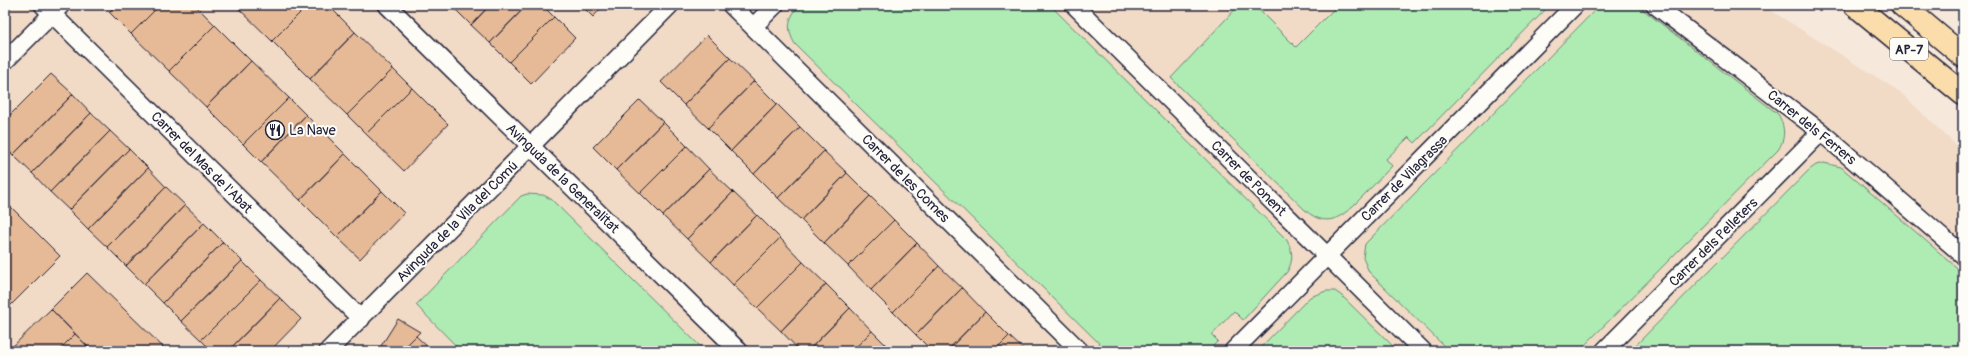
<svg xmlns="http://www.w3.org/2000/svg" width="1968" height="356" viewBox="0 0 1968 356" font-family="Pangolin,sans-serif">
<rect width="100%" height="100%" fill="#f6e8da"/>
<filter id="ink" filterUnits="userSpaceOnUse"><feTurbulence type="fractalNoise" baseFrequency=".025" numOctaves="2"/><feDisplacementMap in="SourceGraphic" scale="8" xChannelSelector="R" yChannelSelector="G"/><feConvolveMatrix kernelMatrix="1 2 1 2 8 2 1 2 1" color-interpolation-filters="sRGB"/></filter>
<g filter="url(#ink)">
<path fill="#f1dac6" d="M5 5H1762L1900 92 1963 152V351H5Z"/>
<path fill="#aeecb3" stroke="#688777" d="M800 5H1050L1286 239C1293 250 1294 260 1287 272L1243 320 1234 311 1212 335 1218 341 1208 351H1107L795 44C786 29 788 17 800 5Z
M1239 5H1254L1296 47 1338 5H1550L1415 143 1409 137 1386 159 1392 166C1383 176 1373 185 1364 195 1346 213 1330 232 1305 210L1171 78Z
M1600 5H1637L1778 114C1785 126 1786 138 1778 150L1579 351H1449L1369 272 1363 258 1365 244Z
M1824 163 1841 167 1963 273V351H1630L1809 170 1816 165Z
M527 194 543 195 551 199 705 351H461L416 305 521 196Z
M1326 291H1335L1342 296 1398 351H1257L1310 297Z"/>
<path fill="#e6ba96" stroke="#22223b" d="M117 5H160L131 34 109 12Z
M160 5H195L215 25 169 71 131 34Z
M235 5H308L272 41Z
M308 5H328L355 32 310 79 272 41Z
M453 5H490L471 25 452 6Z
M490 5H527L490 43 471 25Z
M527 5H542L554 17 509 62 490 43Z
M581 5H604L593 17Z
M554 17 575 38 531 84 509 62Z
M215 25 251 61 206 107 169 71Z
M355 32 393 69 347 115 310 79Z
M707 35 730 58 684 105 661 82Z
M730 58 754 81 708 128 684 105Z
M251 61 289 98 243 144 206 107Z
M393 69 412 88 366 134 347 115Z
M51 74 73 94 13 155 5 147V120Z
M754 81 777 104 731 151 708 128Z
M412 88 448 124 404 171 366 134Z
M73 94 91 113 32 173 13 155Z
M289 98 306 115 261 162 243 144Z
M640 100 663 122 616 170 593 147Z
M777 104 800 127 754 174 731 151Z
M91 113 110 131 50 192 32 173Z
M306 115 345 154 300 200 261 162Z
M663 122 687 146 640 193 616 170Z
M800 127 824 151 778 198 754 174Z
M110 131 129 149 69 210 50 192Z
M687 146 709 169 663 216 640 193Z
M129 149 148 168 88 229 69 210Z
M824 151 847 173 801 220 778 198Z
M345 154 382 191 337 237 300 200Z
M148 168 166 187 107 247 88 229Z
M709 169 733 192 687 239 663 216Z
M847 173 870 196 824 243 801 220Z
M166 187 185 205 126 266 107 247Z
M382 191 404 213 360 259 337 237Z
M733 192 757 215 711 262 687 239Z
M870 196 894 220 848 266 824 243Z
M5 201 60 256 8 308 5 305Z
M185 205 204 223 144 284 126 266Z
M757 215 780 238 733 285 711 262Z
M894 220 917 243 871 290 848 266Z
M204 223 223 242 163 303 144 284Z
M780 238 803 262 757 308 733 285Z
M223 242 242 261 181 321 163 303Z
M917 243 939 266 893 312 871 290Z
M242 261 261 280 201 340 181 321Z
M803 262 826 284 781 331 757 308Z
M939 266 962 288 916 335 893 312Z
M87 273 167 351H92L51 309Z
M261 280 280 298 228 351H212L201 340Z
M826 284 850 308 808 351H800L781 331Z
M962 288 985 312 947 351H932L916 335Z
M280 298 301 319 270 351H228Z
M850 308 872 331 852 351H808Z
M51 309 75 334 58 351H8Z
M985 312 1009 336 994 351H947Z
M398 319 420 332 401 351H387L381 346Z
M872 331 892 351H852Z
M75 334 92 351H58Z
M416 336 432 351H401Z
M1009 336 1025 351H994Z"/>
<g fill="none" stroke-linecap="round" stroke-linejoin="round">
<defs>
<path id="minor" d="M43 5 361 319
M387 5 739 351
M731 5 1080 351
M1074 5 1423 351
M1655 5 1821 132 1963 255
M753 27 775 5
M5 61 61 5
M328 351 670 5
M1233 351 1575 5
M1604 351 1821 132"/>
<path id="highway" d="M1855 5 1963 94
M1902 5 1963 56"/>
</defs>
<use href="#minor" stroke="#22223b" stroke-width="20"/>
<use href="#highway" stroke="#22223b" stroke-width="25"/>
<use href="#minor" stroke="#fdfcf7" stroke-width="17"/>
<use href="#highway" stroke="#fbddab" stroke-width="22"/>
</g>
</g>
<defs>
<symbol id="restaurant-ring" viewBox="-11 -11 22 22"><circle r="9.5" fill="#fdfcf7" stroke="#22223b" stroke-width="1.5"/><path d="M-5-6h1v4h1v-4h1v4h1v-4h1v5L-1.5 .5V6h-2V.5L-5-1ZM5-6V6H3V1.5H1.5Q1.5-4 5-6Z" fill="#22223b"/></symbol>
</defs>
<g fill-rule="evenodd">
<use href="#restaurant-ring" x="264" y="119" width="22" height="22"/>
</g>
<g text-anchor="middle" stroke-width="4" stroke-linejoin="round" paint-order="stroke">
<rect fill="#fdfcf7" stroke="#646373" stroke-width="1" x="1890" y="38" width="38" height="22" rx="3"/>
<g font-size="13" font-weight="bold" fill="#22223b">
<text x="1909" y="54">AP-7</text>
</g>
<g font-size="14" fill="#22223b" stroke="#fdfcf7">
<text transform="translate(1812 127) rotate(39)" y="5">Carrer dels Ferrers</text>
<text transform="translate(202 162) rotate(45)" y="5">Carrer del Mas de l'Abat</text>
<text transform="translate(563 178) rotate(44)" y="5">Avinguda de la Generalitat</text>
<text transform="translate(906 178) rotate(45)" y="5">Carrer de les Comes</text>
<text transform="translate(1249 178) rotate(45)" y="5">Carrer de Ponent</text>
<text transform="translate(1404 178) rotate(-45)" y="5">Carrer de Vilagrassa</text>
<text transform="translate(457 221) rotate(-45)" y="5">Avinguda de la Vila del Comú</text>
<text transform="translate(1713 242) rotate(-45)" y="5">Carrer dels Pelleters</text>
</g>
<g font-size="14" fill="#22223b" stroke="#fdfcf7" text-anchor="start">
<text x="289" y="135">La Nave</text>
</g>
</g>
<rect width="1968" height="356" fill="none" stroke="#fdfcf7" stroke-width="20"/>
<rect x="10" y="10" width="1948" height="336" fill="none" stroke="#22223b" stroke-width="1.5" filter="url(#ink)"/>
</svg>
